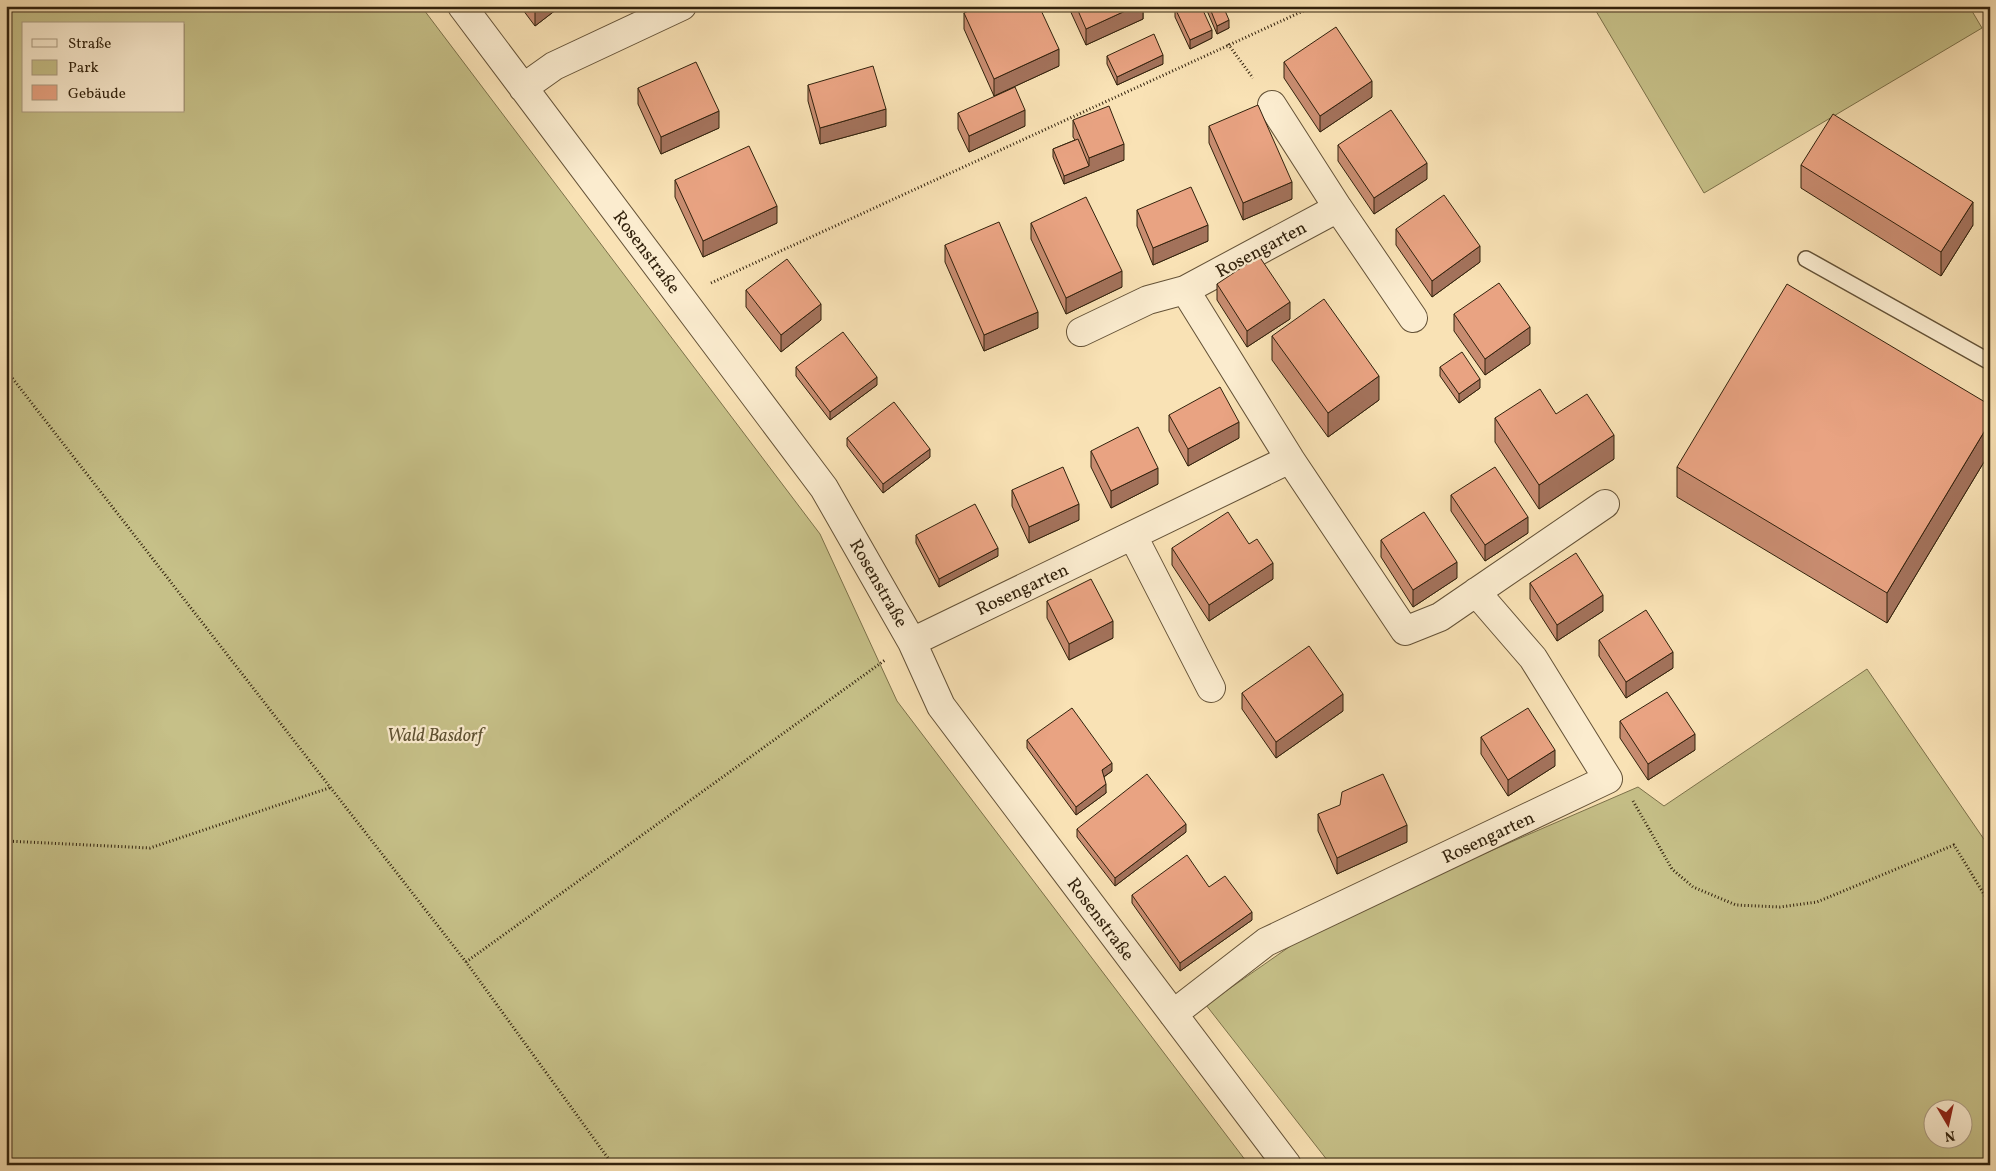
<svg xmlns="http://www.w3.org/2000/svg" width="1996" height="1171" viewBox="0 0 1996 1171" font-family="Vollkorn,serif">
<rect width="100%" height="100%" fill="#f9e2b5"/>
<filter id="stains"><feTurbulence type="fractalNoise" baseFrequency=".004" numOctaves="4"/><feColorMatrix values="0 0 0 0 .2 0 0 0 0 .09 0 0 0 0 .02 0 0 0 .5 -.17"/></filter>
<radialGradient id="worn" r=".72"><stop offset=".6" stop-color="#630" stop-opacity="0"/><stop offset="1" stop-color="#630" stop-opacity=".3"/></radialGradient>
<path fill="#c6c088" stroke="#7c714a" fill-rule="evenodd" d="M6 6H421L820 534 897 701 1249 1165H6ZM24 24H184V111H24Z
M1593 6H1969L1982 28 1704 193Z
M1867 669 1990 848V1165H1331L1206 1005 1322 924 1638 787 1664 806ZM1934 1108H1964V1138H1934Z"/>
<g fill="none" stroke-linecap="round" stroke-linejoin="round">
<defs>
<path id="service" d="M1806 259 1990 362"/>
<path id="minor" d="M462 6 824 488 912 642 941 706 1287 1165
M523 88 554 66 682 6
M1272 105 1338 208 1413 318
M1185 290 1290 459 1405 631 1440 617 1605 504
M1081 332 1148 300 1185 290 1338 208
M1133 536 1211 688
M912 642 1290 459
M1173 1014 1266 942 1608 779 1533 658 1476 592"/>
</defs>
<use href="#service" stroke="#645237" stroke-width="18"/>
<use href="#minor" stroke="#645237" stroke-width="30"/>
<path stroke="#32220d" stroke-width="3" stroke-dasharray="1 2.5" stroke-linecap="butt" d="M1228 44 1253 78
M711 283 1314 6
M6 370 466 962 613 1165
M1633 801 1672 869 1693 887 1736 905 1780 907 1817 902 1954 845 1990 904
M6 841 150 848 332 787
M466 962 885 660"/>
<use href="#service" stroke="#fbeccf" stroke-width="15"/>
<use href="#minor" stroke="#fbeccf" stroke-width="28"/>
</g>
<path fill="#c88c70" stroke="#32220d" d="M520 6H561L535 26Z
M1068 6H1143V19L1086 45Z
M1205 6H1223L1229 28 1217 34Z
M1175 8 1212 38 1190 49 1175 17Z
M964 13 1059 66 994 96 964 29Z
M1107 56 1163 64 1117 85 1107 64Z
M1284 62 1372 97 1320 132 1284 78Z
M808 85 886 126 820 144 808 101Z
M638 88 719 128 661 154 638 104Z
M958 113 1025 126 969 152 958 129Z
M1073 120 1124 160 1064 184 1053 157V149L1075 140 1073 137Z
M1209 126 1292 199 1243 220 1209 143Z
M1338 145 1427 179 1374 214 1338 161Z
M1801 165 1973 225 1941 276 1801 188Z
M675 180 777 223 703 257 675 197Z
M1137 210 1208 241 1153 265 1137 226Z
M1031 223 1122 287 1066 314 1031 239Z
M1396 229 1480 262 1432 297 1396 245Z
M945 245 1038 328 984 351 945 262Z
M1217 284 1290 319 1247 347 1217 300Z
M746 290 821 320 781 352 746 307Z
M1454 314 1530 344 1485 375 1454 331Z
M1272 336 1379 400 1328 437 1272 360Z
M796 367 877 385 830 420 796 376Z
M1440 367 1480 388 1459 403 1440 376Z
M1990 405V452L1887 623 1677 497V467Z
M1556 414 1614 459 1539 509 1495 442V418Z
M1169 415 1239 438 1188 466 1169 431Z
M847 438 930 457 883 493 847 446Z
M1091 451 1158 484 1111 508 1091 467Z
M1012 490 1079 520 1029 543 1012 506Z
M1451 495 1528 533 1485 561 1451 511Z
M916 535 998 556 939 587 916 543Z
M1381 540 1457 578 1413 607 1381 557Z
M1172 548 1273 579 1209 621 1172 565Z
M1530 583 1603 611 1557 641 1530 599Z
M1047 601 1113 638 1069 660 1047 618Z
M1599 640 1673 668 1626 698 1599 656Z
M1242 693 1343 711 1276 758 1242 709Z
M1620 721 1695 750 1648 780 1620 738Z
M1481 737 1555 766 1508 796 1481 754Z
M1027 740 1112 771 1104 777 1106 793 1076 815 1027 748Z
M1318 814 1407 842 1337 874 1318 831Z
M1077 829 1186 832 1115 886 1077 837Z
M1209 887 1252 920 1180 971 1132 903V895Z"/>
<path fill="#a3725b" stroke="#32220d" d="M540 6H561L535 26V9Z
M1136 6H1143V19L1086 45V29Z
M1229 20V28L1217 34V26Z
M1212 30V38L1190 49V40Z
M1059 49V66L994 96V79Z
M1163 55V64L1117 85V77Z
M1372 81V97L1320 132V116Z
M886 109V126L820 144V128Z
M1025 110V126L969 152V136Z
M719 111V128L661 154V137Z
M1124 144V160L1064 184V176L1089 166V158Z
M1427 163V179L1374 214V198Z
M1292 182V199L1243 220V203Z
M1973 202V225L1941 276V252Z
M777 206V223L703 257V241Z
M1208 225V241L1153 265V248Z
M1480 246V262L1432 297V281Z
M1122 271V287L1066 314V298Z
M1290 302V319L1247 347V331Z
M821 304V320L781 352V335Z
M1038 312V328L984 351V335Z
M1530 327V344L1485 375V359Z
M1379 376V400L1328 437V413Z
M877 377V385L830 420V412Z
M1480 379V388L1459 403V394Z
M1239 422V438L1188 466V449Z
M1990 422V452L1887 623V593Z
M1614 435V459L1539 509V485Z
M930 449V457L883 493V484Z
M1158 468V484L1111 508V491Z
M1079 504V520L1029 543V527Z
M1528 517V533L1485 561V545Z
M998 548V556L939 587V579Z
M1457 562V578L1413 607V590Z
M1273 563V579L1209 621V605Z
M1603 595V611L1557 641V625Z
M1113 621V638L1069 660V644Z
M1673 652V668L1626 698V682Z
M1343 694V711L1276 758V742Z
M1695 734V750L1648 780V764Z
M1555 750V766L1508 796V780Z
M1112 763V771L1102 778V770Z
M1106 784V793L1076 815V807Z
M1186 824V832L1115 886V878Z
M1407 825V842L1337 874V858Z
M1252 912V920L1180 971V963Z"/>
<path fill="#e9a382" stroke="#32220d" d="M533 6H540L535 9Z
M979 6H1039L1059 49 994 79 964 13Z
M1076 6H1136L1086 29Z
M1180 6H1201L1212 30 1190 40 1175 8Z
M1209 6H1223L1229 20 1217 26Z
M1336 27 1372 81 1320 116 1284 62Z
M1154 34 1163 55 1117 77 1107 56Z
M696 62 719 111 661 137 638 88Z
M873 66 886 109 820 128 808 85Z
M1015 87 1025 110 969 136 958 113Z
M1258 105 1292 182 1243 203 1209 126Z
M1109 106 1124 144 1089 158 1073 120Z
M1391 110 1427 163 1374 198 1338 145Z
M1833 114 1973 202 1941 252 1801 165Z
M1078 139 1089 166 1064 176 1053 149Z
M749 146 777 206 703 241 675 180Z
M1191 187 1208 225 1153 248 1137 210Z
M1444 195 1480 246 1432 281 1396 229Z
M1086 197 1122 271 1066 298 1031 223Z
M999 222 1038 312 984 335 945 245Z
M1259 256 1290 302 1247 331 1217 284Z
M787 259 821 304 781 335 746 290Z
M1499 283 1530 327 1485 359 1454 314Z
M1787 284 1990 405V422L1887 593 1677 467Z
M1324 299 1379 376 1328 413 1272 336Z
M843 332 877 377 830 412 796 367Z
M1462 352 1480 379 1459 394 1440 367Z
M1220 387 1239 422 1188 449 1169 415Z
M1540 389 1556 414 1587 394 1614 435 1539 485 1495 418Z
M894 402 930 449 883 484 847 438Z
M1138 427 1158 468 1111 491 1091 451Z
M1063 467 1079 504 1029 527 1012 490Z
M1495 467 1528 517 1485 545 1451 495Z
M975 504 998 548 939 579 916 535Z
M1228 512 1249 544 1257 539 1273 563 1209 605 1172 548Z
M1424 512 1457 562 1413 590 1381 540Z
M1576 553 1603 595 1557 625 1530 583Z
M1091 579 1113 621 1069 644 1047 601Z
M1646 610 1673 652 1626 682 1599 640Z
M1309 646 1343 694 1276 742 1242 693Z
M1667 692 1695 734 1648 764 1620 721Z
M1072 708 1112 763 1102 770 1106 784 1076 807 1027 740Z
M1528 708 1555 750 1508 780 1481 737Z
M1147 774 1186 824 1115 878 1077 829Z
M1383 774 1407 825 1337 858 1318 814 1340 805 1342 792Z
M1187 855 1209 887 1225 876 1252 912 1180 963 1132 895Z"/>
<g text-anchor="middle" stroke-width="4.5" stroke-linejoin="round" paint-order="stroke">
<g font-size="18" fill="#32220d" stroke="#fbeccf">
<text transform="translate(1261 249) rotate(-28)" y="6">Rosengarten</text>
<text transform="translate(647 252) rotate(53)" y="6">Rosenstraße</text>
<text transform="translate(879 583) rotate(60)" y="6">Rosenstraße</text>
<text transform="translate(1022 589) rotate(-25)" y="6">Rosengarten</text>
<text transform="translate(1488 837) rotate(-25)" y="6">Rosengarten</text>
<text transform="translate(1101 919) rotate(53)" y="6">Rosenstraße</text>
</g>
<g font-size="18" font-style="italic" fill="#5e5132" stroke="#fbeccf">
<text x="435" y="741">Wald Basdorf</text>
</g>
</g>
<rect width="1996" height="1171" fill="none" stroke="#f9e2b5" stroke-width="25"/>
<rect x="8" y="8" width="1981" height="1156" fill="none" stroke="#32220d" stroke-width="2.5"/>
<rect x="12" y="12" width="1971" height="1146" fill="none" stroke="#32220d"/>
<rect x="22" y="22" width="162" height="90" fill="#fbeccf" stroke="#ab9b81"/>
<rect x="32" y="39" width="25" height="8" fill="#fbeccf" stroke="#ab9b81"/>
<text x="68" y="48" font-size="15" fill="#32220d">Straße</text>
<rect x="32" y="60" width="25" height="15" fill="#c6c088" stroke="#ab9b81"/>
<text x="68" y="72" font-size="15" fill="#32220d">Park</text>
<rect x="32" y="85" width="25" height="15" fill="#e9a382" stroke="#ab9b81"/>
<text x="68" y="98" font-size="15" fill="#32220d">Gebäude</text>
<g transform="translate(1948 1124) rotate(171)"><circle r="24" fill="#fbeccf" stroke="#ab9b81"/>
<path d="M0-4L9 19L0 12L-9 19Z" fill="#8f2418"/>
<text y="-8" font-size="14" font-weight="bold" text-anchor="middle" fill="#32220d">N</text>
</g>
<rect width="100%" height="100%" filter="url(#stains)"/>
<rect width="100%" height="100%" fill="url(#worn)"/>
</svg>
